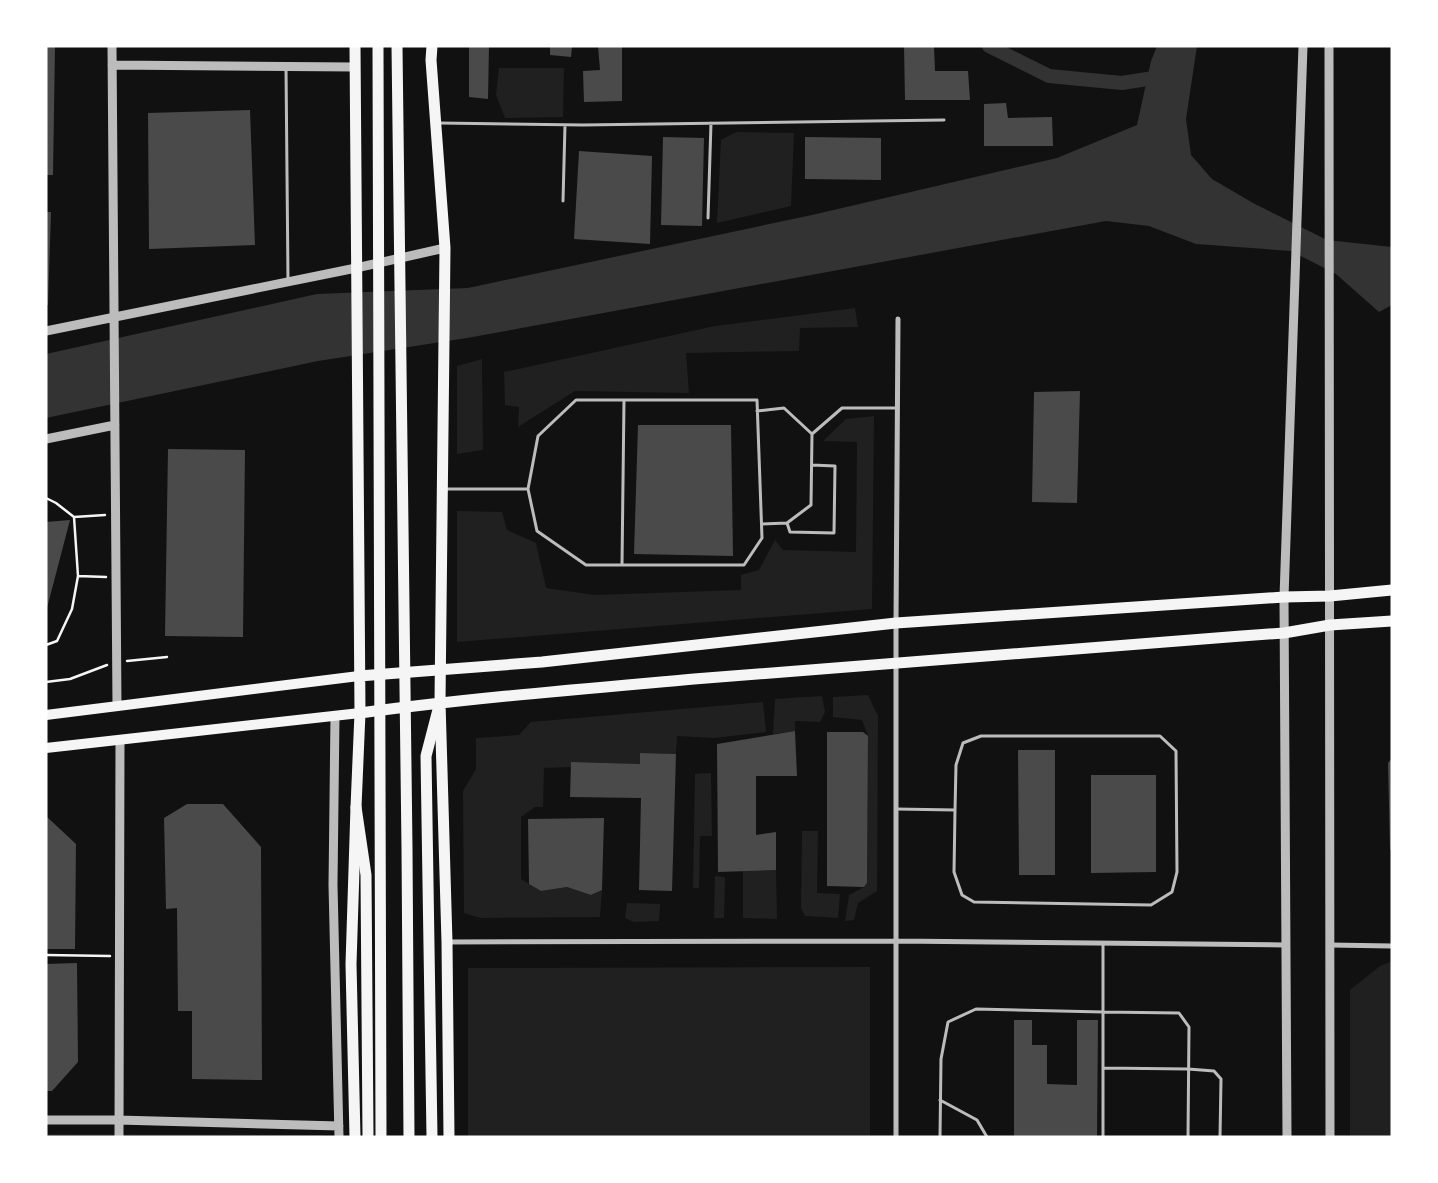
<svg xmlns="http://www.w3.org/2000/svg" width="1438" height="1183" viewBox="0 0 1438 1183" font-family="Poppins,sans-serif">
<rect width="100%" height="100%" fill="#111"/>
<path fill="#202020" d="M499 68H564L563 117 505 118 496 95Z
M736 132 794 133 791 206 717 223 721 140Z
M855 308 858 327 800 328 799 351 686 353 689 393 575 391 518 427 519 407 505 405 504 372 715 326Z
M482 359 483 450 457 454V366Z
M874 416 872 609 457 642V511L502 512 507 530 536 543 546 588 595 595 741 590V575L759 570 775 540 783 550 856 552 857 442 823 441 846 419Z
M868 695 878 716 877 891 858 903 854 920 845 921 849 895 864 887 867 883 868 736 862 720 833 717V697Z
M822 696 825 712 820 722 795 721V731L773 734 775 699Z
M763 702 766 732 715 738 677 736 676 754 641 753 640 764 571 762V767L544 768 543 807H535L521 817V879L541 891 567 887 591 895 602 890 600 917 480 918 464 913 463 791 476 769V738L519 735 531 722Z
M711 773 712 836H700L699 888H693L695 774Z
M802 831H818L817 893 840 894 838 918 805 916 801 908Z
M776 870 777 919 743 918V871Z
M715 876 725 877 724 918H714Z
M627 903 660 904 659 921 634 922 625 918Z
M1392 961V1137H1350V990L1380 966Z
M870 967V1137H468V968Z
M46 1134 321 1135V1137H46Z"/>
<path fill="#333" d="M1157 46H1197L1186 119 1191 155 1212 179 1253 203 1327 240 1392 247V305L1379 312 1336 274 1291 251 1196 244 1149 226 1106 221 467 338 318 361 46 418V354L317 294 468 288 812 215 1057 158 1137 125 1151 61Z"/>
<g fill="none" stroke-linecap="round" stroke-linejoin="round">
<path stroke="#333" stroke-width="14" d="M989 46 1049 76 1122 83 1166 76"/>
</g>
<path fill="#4a4a4a" d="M46 46H55L53 175H46Z
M469 46H489L488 99 469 97Z
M550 46H572L571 57 550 55Z
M598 46H622V101L584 102 583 71 600 70Z
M904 46H934L935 71H968L970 100H905Z
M1006 103 1008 118 1052 117 1053 146H984V104Z
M250 110 255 245 149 249 148 113Z
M663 137 704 138 702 226 661 225Z
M805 137 881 138V180L805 179Z
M579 151 652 156 650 244 574 239Z
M46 212H51L48 305H46Z
M1080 391 1077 503 1032 502 1034 392Z
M638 425H731L733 556 634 554Z
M168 449 245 450 243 637 165 636Z
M70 520 47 608H46V522Z
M795 731 797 776H756V835L776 832V870L718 872 717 744Z
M827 732H863L868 736 867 883 864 887 827 886Z
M1018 750H1055V875H1019Z
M640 753 676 754 672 891 639 890 641 798 570 797 571 762 640 764Z
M1392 758V850H1390L1388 763Z
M1091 775H1156V872L1091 873Z
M187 804H223L261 847 262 1080 192 1079V1011H178L177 908 166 909 164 818Z
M46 816 76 844 75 949H46Z
M604 818 602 890 591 895 567 887 541 891 529 884 528 819Z
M77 963 78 1062 52 1091H46V964Z
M1014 1020H1032V1045H1047V1084L1077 1085V1020H1098L1097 1137H1014Z"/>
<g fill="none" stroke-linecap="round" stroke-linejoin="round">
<path stroke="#f5f5f5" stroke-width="2.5" d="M46 498 56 503 74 517 78 576 72 609 57 641 46 645
M74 517 105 515
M78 576 106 577
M127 661 167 657
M46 682 70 679 107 665
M46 955 110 956"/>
<path stroke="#bcbcbc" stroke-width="3" d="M286 67 288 281
M439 123 583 125 944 120
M563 201 565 125
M708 218 711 123
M757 411 784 408 812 434 811 505 787 523 762 524
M812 434 842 408H897
M445 489H528L537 531 586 565H744L762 538 757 400H576L538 436 528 489
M787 523 790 532 834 533 835 466 812 465
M622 565 624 400
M896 809 955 810 954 872 962 895 974 902 1151 905 1172 892 1177 872 1176 751 1160 736H981L963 743 956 765 955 810
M1103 1068 1188 1069 1214 1071 1221 1079 1220 1137
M940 1100 977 1120 987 1137
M940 1137 941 1059 948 1022 976 1009 1103 1012V943
M1103 1137V1012L1179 1013 1189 1027 1188 1137"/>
<path stroke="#bcbcbc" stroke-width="5" d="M447 942 896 941 1286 945
M1330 945 1392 946
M896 1137V623L898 319"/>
<path stroke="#bcbcbc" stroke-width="9" d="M112 46 117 706
M1329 46 1330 1137
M112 65 355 67
M46 331 356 268 445 248
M46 439 115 425
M335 716 333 885 339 1137
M46 1120H118L339 1126
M119 1137 120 741
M1287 1137 1284 597 1303 46"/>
<path stroke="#f5f5f5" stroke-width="10" d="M46 715 359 676
M46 748 360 713"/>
<path stroke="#f5f5f5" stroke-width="11" d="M355 46 360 713 356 807 366 875 368 1137
M432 46 431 60 445 248 440 702 447 942 449 1137
M359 676 542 662 896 623 1284 597 1330 596 1392 590
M360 713C471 698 582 689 694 679 890 662 1087 647 1284 633L1330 625 1392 621"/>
<path stroke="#f5f5f5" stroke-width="11" d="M378 46 381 1137
M397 46 407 848 409 1137
M355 1137 351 964 356 807
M432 1137 426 756 440 702"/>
</g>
<rect width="1438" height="1183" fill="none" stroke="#ffffff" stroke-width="95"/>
</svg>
